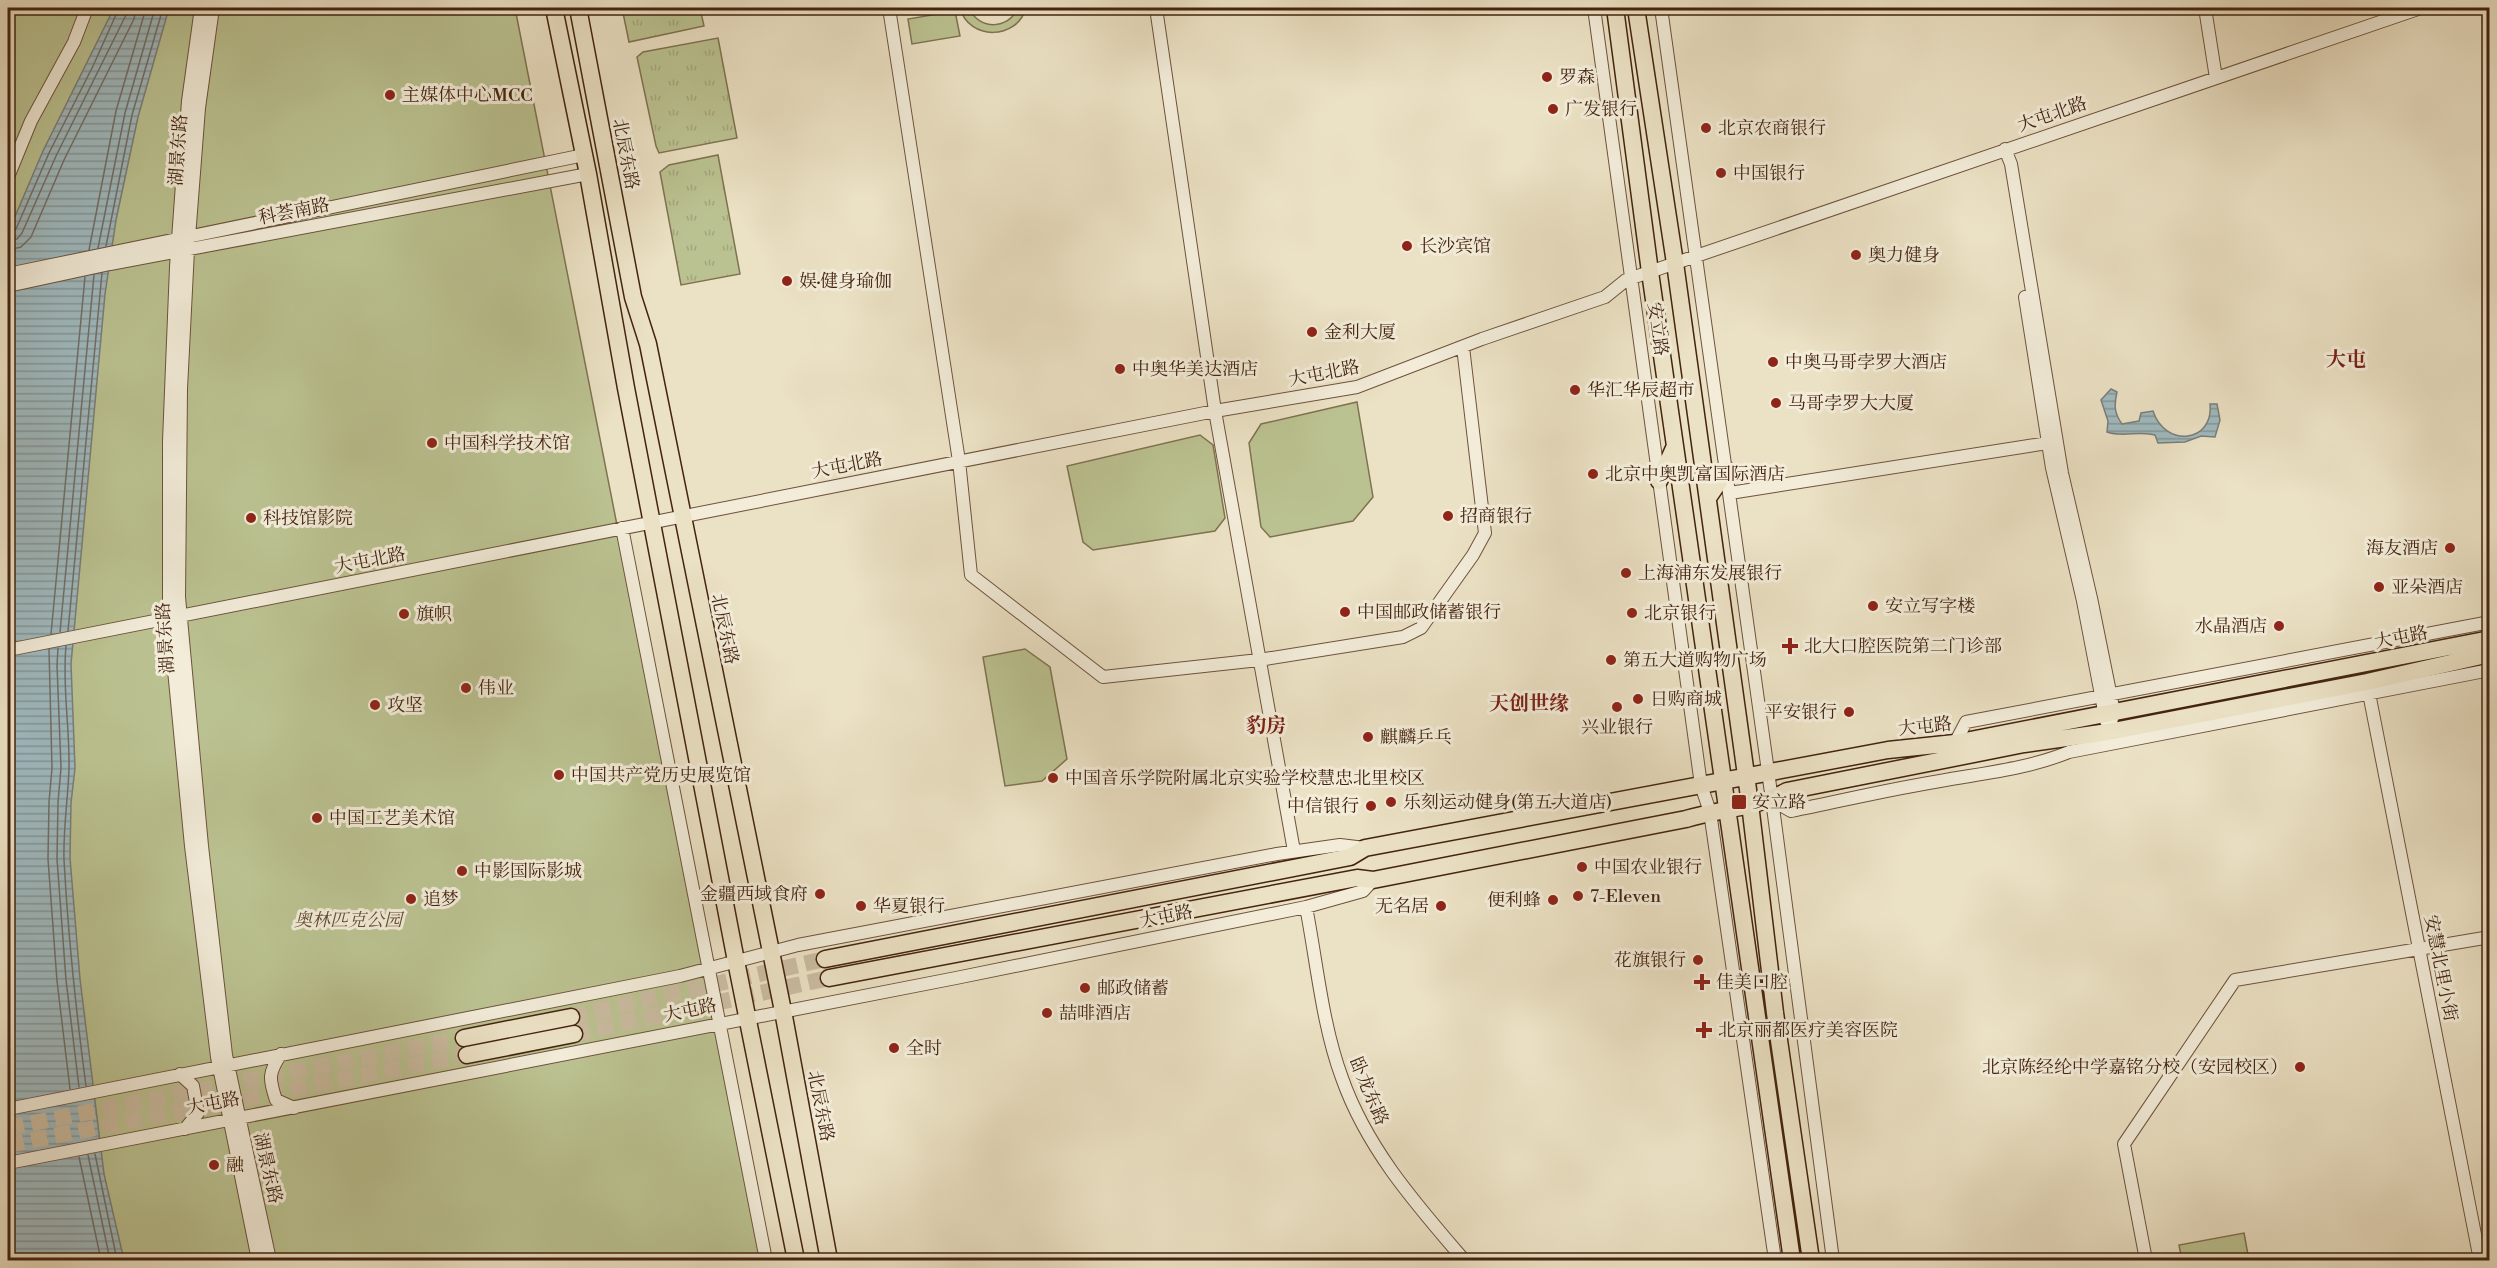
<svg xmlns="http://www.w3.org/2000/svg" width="2497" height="1268" viewBox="0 0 2497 1268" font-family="'Libre Bodoni','Noto Serif SC',serif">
<defs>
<pattern id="grass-tufts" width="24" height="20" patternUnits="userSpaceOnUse" patternTransform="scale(1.5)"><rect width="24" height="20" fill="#bbc291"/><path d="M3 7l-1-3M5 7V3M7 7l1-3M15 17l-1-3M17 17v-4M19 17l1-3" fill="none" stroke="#a2a67c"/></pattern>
<pattern id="water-rules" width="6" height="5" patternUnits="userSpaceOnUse" patternTransform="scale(1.5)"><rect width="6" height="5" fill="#9fbac0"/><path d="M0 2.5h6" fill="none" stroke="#83979a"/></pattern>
</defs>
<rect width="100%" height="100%" fill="#ebe1c4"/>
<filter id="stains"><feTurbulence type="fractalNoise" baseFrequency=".00333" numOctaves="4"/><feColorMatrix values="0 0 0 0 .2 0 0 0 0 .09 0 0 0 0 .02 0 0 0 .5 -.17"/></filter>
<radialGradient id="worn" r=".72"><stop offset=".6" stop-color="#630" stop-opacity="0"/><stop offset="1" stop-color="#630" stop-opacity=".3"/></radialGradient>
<path fill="url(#grass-tufts)" stroke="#807250" stroke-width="1.5" d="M622 8H700L704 26 629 42Z
M718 38 737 138 659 153 656 146 637 57 643 52Z
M718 155 740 274 681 285 660 172 669 165Z"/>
<path fill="#bbc291" stroke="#807250" stroke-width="1.5" d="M8 8H515L762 1260H8Z
M960 8H977L969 9C980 30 1008 30 1018 8H1026C1017 40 969 41 960 8Z
M955 11 960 36 912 44 908 19Z
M1357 402 1373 497 1353 521 1270 537 1261 527 1249 443 1261 424Z
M1200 435 1213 445 1225 518 1215 531 1093 550 1083 542 1067 466Z
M1025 649 1050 667 1067 759 1042 781 1005 786 983 657Z
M2244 1233 2249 1260H2182L2179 1245Z"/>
<path fill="url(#water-rules)" stroke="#7b7e79" stroke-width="1.5" d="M114 8H169L138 117 116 220 105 294 71 664 75 768 71 803 70 858 80 979 104 1174 124 1260H8V233L43 151Z
M2111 389 2117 392C2114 405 2114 413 2122 424L2139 421 2141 413 2153 411C2165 448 2214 443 2210 404H2217L2220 420 2215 437 2201 436 2185 442 2158 443 2155 435C2139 430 2123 438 2107 432L2108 421 2101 400Z"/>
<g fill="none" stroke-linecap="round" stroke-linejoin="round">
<path stroke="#726e68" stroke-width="1.5" d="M8 234 16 229 49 153 93 66 119 8
M8 241 17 239 22 233 56 156 126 15 127 8
M106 246 132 115 163 8
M98 248 125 113 155 8
M8 250 21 247 31 237 64 160 134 19 136 8
M89 250 116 111 146 8
M68 631 102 273
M60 632 94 275
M51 634 85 277
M66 646C62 687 70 728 69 769 68 799 63 829 64 860 68 935 76 1011 86 1086
M58 648 57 665 61 768 58 802 57 859 66 980 79 1087
M49 649 52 768 49 802 48 859 57 981 70 1089
M95 1154 117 1260
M88 1155 110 1260
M79 1157 101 1260"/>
<path stroke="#cabba0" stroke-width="16" stroke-dasharray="16 8" stroke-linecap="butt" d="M571 1017 825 959
M574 1034 829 978
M8 1128 464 1038
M8 1145 467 1055"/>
<defs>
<path id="minor" d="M201 8 188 101 176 267 169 441V618L191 846 217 1057 258 1260
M213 8 199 108 188 250 181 389 179 597 202 846 226 1055 270 1260
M889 8 959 461 971 575 1103 677 1259 660 1403 637 1421 628 1473 555 1485 533 1463 347
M1156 8 1215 411 1294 851
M1594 8 1701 785 1710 812 1775 1260
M1661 8 1772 800 1833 1260
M2205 8 2216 78
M2005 149 2011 164 2062 473 2091 598 2114 712 2108 732
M8 177 31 121 74 42 87 8
M8 274 584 155
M8 286 110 264 588 174
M2025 297 2052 468 2083 601 2106 721
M1730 493 2054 442
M622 528 766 1260
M8 650 1215 411 1357 387 1482 339 1605 297 1626 280 2421 8
M2368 688 2480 1260
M1955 743 1966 722 2490 622
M1772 800 1791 811C1841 801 1890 789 1940 781 1984 773 2027 769 2069 752L2490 670
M1306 907C1317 963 1322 1024 1342 1078 1367 1149 1416 1204 1464 1260
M281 1054C268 1073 269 1079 276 1100L294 1108
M180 1074 193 1086 198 1113 185 1129
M8 1109 680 976 798 945 1277 854 1340 845 1365 848
M8 1163 956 978 1306 907 1363 891 1373 880
M2146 1260 2124 1144 2235 980 2490 937"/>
<path id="major" d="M554 8 588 174 626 388 736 961 796 1260
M578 8 633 297 648 344 783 1011 829 1260
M1615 8 1650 272 1792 1260
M1636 8 1675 263 1750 804 1775 1013 1811 1260
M1659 481 1675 446
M1708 498 1727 470
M825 959 1350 857 1365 848 1888 750 1955 743 2490 639
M829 978 1357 878 1373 880 1686 819C1719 809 1757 808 1787 791L2024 744 2108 732 2367 682 2490 654
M464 1038 571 1017
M467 1055 574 1034"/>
</defs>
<use href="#minor" stroke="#6e523c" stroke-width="14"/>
<use href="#major" stroke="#44230f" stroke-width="19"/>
<use href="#minor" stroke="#f2ecd9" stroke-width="12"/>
<use href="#major" stroke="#ebe1c4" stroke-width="16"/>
</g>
<g fill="#8f2418" stroke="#f2ecd9" stroke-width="2">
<circle cx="1547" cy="77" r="6"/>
<circle cx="390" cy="95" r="6"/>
<circle cx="1553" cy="109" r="6"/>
<circle cx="1706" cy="128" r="6"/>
<circle cx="1721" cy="173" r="6"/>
<circle cx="1407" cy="246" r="6"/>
<circle cx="1856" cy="255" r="6"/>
<circle cx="787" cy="281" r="6"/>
<circle cx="1312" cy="332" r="6"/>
<circle cx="1773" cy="362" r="6"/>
<circle cx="1120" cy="369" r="6"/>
<circle cx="1575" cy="390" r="6"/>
<circle cx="1776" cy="403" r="6"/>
<circle cx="432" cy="443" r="6"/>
<circle cx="1593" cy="474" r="6"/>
<circle cx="1448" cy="516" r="6"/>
<circle cx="251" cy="518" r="6"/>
<circle cx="2450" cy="548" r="6"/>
<circle cx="1626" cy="573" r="6"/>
<circle cx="2379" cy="587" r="6"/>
<circle cx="1873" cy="606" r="6"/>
<circle cx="1345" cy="612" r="6"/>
<circle cx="1632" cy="613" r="6"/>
<circle cx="404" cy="614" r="6"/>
<circle cx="2279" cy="626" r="6"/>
<path d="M1787 637h6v6h6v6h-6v6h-6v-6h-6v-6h6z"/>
<circle cx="1611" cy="660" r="6"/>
<circle cx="466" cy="688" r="6"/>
<circle cx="1638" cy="699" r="6"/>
<circle cx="375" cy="705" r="6"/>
<circle cx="1617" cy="707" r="6"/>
<circle cx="1849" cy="712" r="6"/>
<circle cx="1368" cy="737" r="6"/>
<circle cx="559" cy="775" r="6"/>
<circle cx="1053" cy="778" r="6"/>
<circle cx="1391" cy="802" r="6"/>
<rect x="1731" y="794" width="16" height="16" rx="3"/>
<circle cx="1371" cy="806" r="6"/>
<circle cx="317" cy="818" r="6"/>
<circle cx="1582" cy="867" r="6"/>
<circle cx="462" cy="871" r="6"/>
<circle cx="820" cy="894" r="6"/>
<circle cx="1578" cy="896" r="6"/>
<circle cx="411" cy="899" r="6"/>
<circle cx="1553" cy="900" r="6"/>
<circle cx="861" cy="906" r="6"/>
<circle cx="1441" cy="906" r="6"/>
<circle cx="1698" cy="960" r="6"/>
<path d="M1699 973h6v6h6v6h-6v6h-6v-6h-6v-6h6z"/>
<circle cx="1085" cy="988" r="6"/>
<circle cx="1047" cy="1013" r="6"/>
<path d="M1701 1021h6v6h6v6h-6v6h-6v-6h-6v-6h6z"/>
<circle cx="894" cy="1048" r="6"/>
<circle cx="2300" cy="1067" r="6"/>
<circle cx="214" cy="1165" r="6"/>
</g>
<g text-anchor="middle" stroke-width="6" stroke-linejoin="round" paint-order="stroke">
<g font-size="18" fill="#44230f" stroke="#f2ecd9" text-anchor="start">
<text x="1559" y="83">罗森</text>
<text x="402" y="101">主媒体中心MCC</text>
<text x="1565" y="115">广发银行</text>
<text x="1718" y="134">北京农商银行</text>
<text x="1733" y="179">中国银行</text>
<text x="1419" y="252">长沙宾馆</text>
<text x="1868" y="261">奥力健身</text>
<text x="799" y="287">娱·健身瑜伽</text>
<text x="1324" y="338">金利大厦</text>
<text x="1785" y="368">中奥马哥孛罗大酒店</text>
<text x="1132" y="375">中奥华美达酒店</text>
<text x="1587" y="396">华汇华辰超市</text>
<text x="1788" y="409">马哥孛罗大大厦</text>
<text x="444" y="449">中国科学技术馆</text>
<text x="1605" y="480">北京中奥凯富国际酒店</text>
<text x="1460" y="522">招商银行</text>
<text x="263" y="524">科技馆影院</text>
<text x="2438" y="554" text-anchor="end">海友酒店</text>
<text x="1638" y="579">上海浦东发展银行</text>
<text x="2391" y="593">亚朵酒店</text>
<text x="1885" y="612">安立写字楼</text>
<text x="1357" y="618">中国邮政储蓄银行</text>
<text x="1644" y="619">北京银行</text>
<text x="416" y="620">旗帜</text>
<text x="2267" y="632" text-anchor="end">水晶酒店</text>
<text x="1804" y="652">北大口腔医院第二门诊部</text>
<text x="1623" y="666">第五大道购物广场</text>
<text x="478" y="694">伟业</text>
<text x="1650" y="705">日购商城</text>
<text x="387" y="711">攻坚</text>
<text x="1837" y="718" text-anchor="end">平安银行</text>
<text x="1617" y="733" text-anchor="middle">兴业银行</text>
<text x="1380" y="743">麒麟乒乓</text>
<text x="571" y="781">中国共产党历史展览馆</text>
<text x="1065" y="784">中国音乐学院附属北京实验学校慧忠北里校区</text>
<text x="1403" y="808">乐刻运动健身(第五大道店)</text>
<text x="1752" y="808">安立路</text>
<text x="1359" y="812" text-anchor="end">中信银行</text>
<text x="329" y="824">中国工艺美术馆</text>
<text x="1594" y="873">中国农业银行</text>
<text x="474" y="877">中影国际影城</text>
<text x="808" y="900" text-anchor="end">金疆西域食府</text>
<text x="1590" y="902">7-Eleven</text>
<text x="423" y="905">追梦</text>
<text x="1541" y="906" text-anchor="end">便利蜂</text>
<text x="873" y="912">华夏银行</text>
<text x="1429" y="912" text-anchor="end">无名居</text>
<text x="1686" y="966" text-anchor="end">花旗银行</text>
<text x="1716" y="988">佳美口腔</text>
<text x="1097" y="994">邮政储蓄</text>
<text x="1059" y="1019">喆啡酒店</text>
<text x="1718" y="1036">北京丽都医疗美容医院</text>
<text x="906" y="1054">全时</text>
<text x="2288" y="1073" text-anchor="end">北京陈经纶中学嘉铭分校（安园校区）</text>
<text x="226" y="1171">融</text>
</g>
<g font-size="18" fill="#44230f" stroke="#f2ecd9">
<text transform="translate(2052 114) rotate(-19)" y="6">大屯北路</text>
<text transform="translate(178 150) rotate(-86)" y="6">湖景东路</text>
<text transform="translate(626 154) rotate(79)" y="6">北辰东路</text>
<text transform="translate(294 211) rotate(-11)" y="6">科荟南路</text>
<text transform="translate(1658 329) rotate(82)" y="6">安立路</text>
<text transform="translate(1324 373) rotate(-11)" y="6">大屯北路</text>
<text transform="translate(847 465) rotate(-11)" y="6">大屯北路</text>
<text transform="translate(370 560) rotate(-11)" y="6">大屯北路</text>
<text transform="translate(725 629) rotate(78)" y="6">北辰东路</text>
<text transform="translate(2401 637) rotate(-11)" y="6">大屯路</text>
<text transform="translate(165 638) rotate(-94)" y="6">湖景东路</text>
<text transform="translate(1925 726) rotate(-6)" y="6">大屯路</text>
<text transform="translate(1166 916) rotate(-11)" y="6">大屯路</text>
<text transform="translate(2441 968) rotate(79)" y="6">安慧北里小街</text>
<text transform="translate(690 1010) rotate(-12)" y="6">大屯路</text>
<text transform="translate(1369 1091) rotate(67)" y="6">卧龙东路</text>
<text transform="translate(213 1103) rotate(-11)" y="6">大屯路</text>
<text transform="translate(821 1106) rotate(79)" y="6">北辰东路</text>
<text transform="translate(268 1168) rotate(77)" y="6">湖景东路</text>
</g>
<g font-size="18" font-style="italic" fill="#624b30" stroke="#f2ecd9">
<text x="348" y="926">奥林匹克公园</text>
</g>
<g font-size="20" font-weight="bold" fill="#7a1f14" stroke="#f2ecd9">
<text x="2346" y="366">大屯</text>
<text x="1529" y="710">天创世缘</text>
<text x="1266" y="732">豹房</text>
</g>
</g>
<rect width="2497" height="1268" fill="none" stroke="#ebe1c4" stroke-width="30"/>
<rect x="9" y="9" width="2479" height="1250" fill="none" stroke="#44230f" stroke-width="3"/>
<rect x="15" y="15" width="2467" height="1238" fill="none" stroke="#44230f" stroke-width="1.5"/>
<rect width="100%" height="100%" filter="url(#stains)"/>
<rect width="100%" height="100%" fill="url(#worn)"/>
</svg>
